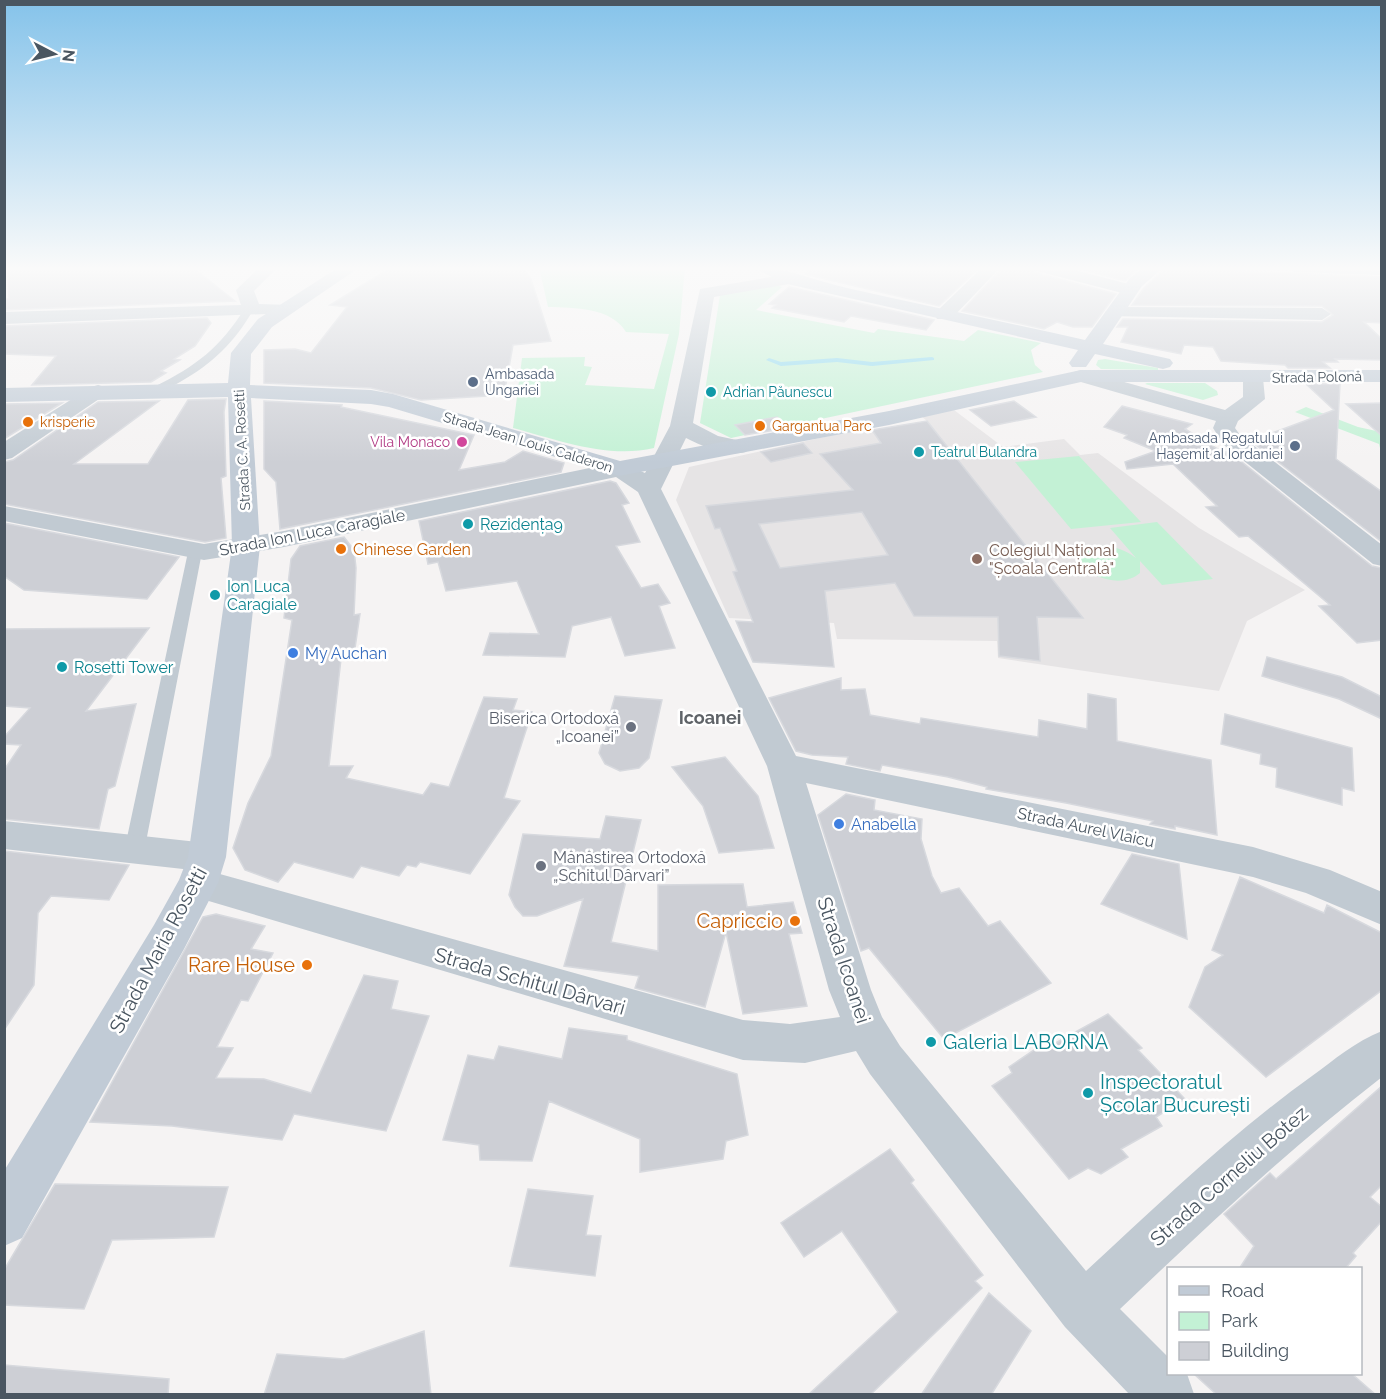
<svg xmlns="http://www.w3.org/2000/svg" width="1386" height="1399" viewBox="0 0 1386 1399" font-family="Raleway,sans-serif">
<rect width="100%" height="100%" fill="#f5f3f3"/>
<path fill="#e6e4e5" d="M954 410 1003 447 1064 439 1080 455 1098 453 1199 528 1305 590 1247 621 1219 691 998 658 997 641 837 639 834 623 729 618 676 500 689 467 870 427 909 483 927 421 921 416Z"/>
<path fill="#c3f1d5" d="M539 267H685L679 334 654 448C608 459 558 440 513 428L522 358 585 357 584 366 592 367 585 385 654 389 669 334 626 332C611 307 574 308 548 307Z
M772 284 782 287 756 310 874 333 878 329 964 341 978 330 1041 343 1031 350 1035 365 1043 372 731 438 700 423 720 295Z
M1105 359 1158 368V370L1101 369 1096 365 1098 360Z
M1147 383H1205L1217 391 1218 395 1203 400 1145 384Z
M1306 407 1358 427 1381 432V452L1379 444 1295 412Z
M1079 456 1141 522 1071 529 1015 462Z
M1157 522 1213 579 1162 585 1140 561V573C1123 588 1093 579 1079 563V553C1096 540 1121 546 1136 558L1110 528Z"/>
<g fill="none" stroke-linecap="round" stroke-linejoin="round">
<path fill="#90daee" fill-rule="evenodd" d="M932 357 934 358V360L872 366 837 362 781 366 766 360 769 358 781 362 837 358 872 362Z"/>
</g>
<path fill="#cdcfd5" stroke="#d7d9de" stroke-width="1.5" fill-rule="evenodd" d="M33 267H192L235 301 4 310V299H9L8 271Z
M392 267H523L531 279 551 341 513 345 504 395 421 400 371 388 264 383V350L295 349 311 353 347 307 330 305Z
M813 267H980L939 306 805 274Z
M1003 267H1033L1036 273 1116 294 1092 327H1073L1057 322 1044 329 962 311Z
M1073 267H1140L1125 281Z
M1166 268 1382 277V323L1364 322 1382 339V360L1335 359 1338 362H1323L1330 368H1288L1285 365 1221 361 1213 347 1184 345 1181 354 1121 342 1128 327H1117L1123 319 1322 322 1333 315 1322 306 1132 305 1144 288Z
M789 287 934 320 926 330 851 316 844 322 772 308 776 305 769 304Z
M207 318 211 323 195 346 174 359 180 360 161 371 166 373 151 382 32 385 56 356 4 354V326Z
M1306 384H1340L1336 459 1382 492V542L1251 441 1334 410Z
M226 399 224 412 226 476 221 478 226 538 205 542 4 504V462L13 460 98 402 159 401 74 464H148L188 400Z
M264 401 342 405 341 407 474 435 459 470 505 462 523 451 564 463 561 472 280 529 276 482 264 469Z
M1014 401 1036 417 991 426 970 410Z
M62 403 4 439V404Z
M1382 403V436L1346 404Z
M1122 406 1192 424 1185 429 1224 453 1228 451 1372 566 1382 568V640L1357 643 1319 606 1330 605 1248 536 1239 537 1206 507 1217 506 1173 464 1127 469 1125 462 1156 451 1124 438 1127 435 1104 427Z
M777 417 787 428 745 435 735 425Z
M927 421 1083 618 1037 617 1040 661 999 656 998 617 914 616 895 583 825 591 834 667 753 662 736 621 753 622 733 572 737 571 720 528 715 529 706 506 853 490 820 454 881 443 872 430ZM862 512 888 555 780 568 759 524Z
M803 443 812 453 771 462 761 452Z
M610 481 616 483 629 503 622 505 640 542 616 546 641 588 658 584 670 603 659 606 675 648 625 656 611 617 572 626 565 657 483 655 490 633 539 634 517 581 446 591 438 562 428 564 419 521Z
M4 523 179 557 147 599 24 590 4 576Z
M344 537 354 550 356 568 354 615 360 614 355 648 342 650 329 766H353L346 778 423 795 431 783 449 787 484 697 517 699 513 710 532 712 504 798 520 801 470 874 420 862 416 867 407 865 399 876 361 866 353 878 294 862 278 882 245 870 233 848 248 803 271 756 292 620 284 618 291 559 300 546Z
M149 628 86 711 136 704 115 786 108 789 99 829 4 819V770L21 745 4 744V737L30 708 4 706V629Z
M1267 657 1342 677 1382 697V719L1339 699 1262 676Z
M841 678V690L865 689 870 715 920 724 921 718 1038 737 1039 720 1087 729 1088 694 1116 699 1117 741 1211 760 1217 835 1175 826V829L1150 824 1153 821 1066 803 986 789 987 787 948 777 882 765 880 771 846 764 848 757 812 755 796 751 769 698Z
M615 696 662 700 649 758 639 768 620 771 605 764 599 753Z
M1225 714 1352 748 1354 791 1342 788V805L1276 787 1277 768 1260 764 1261 754 1221 744Z
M725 757 758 796 774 848 719 853 703 806 672 767Z
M846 794 875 800 874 810 922 819 921 839 932 876 941 893 959 888 988 926 1000 921 1051 983 944 1039 869 948 861 951 818 815Z
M606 816 641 820 611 942 658 951V885L743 884 747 907 793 902 802 933 789 934 807 1006 743 1014 726 932 705 1007 635 988 639 976 564 966 583 899 537 916H523L515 907 509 895 523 834 600 839Z
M4 851 129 865 109 900 51 896 38 913 34 985 4 1030Z
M1132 854 1179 864 1187 939 1101 904Z
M1240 877 1324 913 1327 905 1382 933V990L1266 1077 1189 1007 1205 967 1223 955 1212 950Z
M216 914 265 926 251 949 273 953 248 1001 241 1000 217 1047 233 1048 216 1078 264 1079 311 1093 364 975 398 981 391 1009 429 1016 386 1131 294 1114 282 1140 172 1126 90 1122 203 917Z
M1108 1014 1142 1048 1138 1050 1185 1099 1156 1117 1162 1126 1121 1149 1128 1157 1101 1174 1088 1168 1069 1179 992 1086 1012 1073 1009 1067 1034 1050 1052 1045Z
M569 1028 627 1036V1040L737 1074 748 1135 726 1141 723 1159 640 1172V1139L549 1101 532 1161 480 1160 479 1145 443 1140 468 1055 494 1060 499 1046 562 1059Z
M1382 1086V1185L1370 1197 1382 1207V1221L1353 1253 1356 1256 1345 1269H1239L1254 1246 1224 1214 1270 1173 1276 1179Z
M890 1149 914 1180 911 1183 983 1275 975 1281 982 1288 870 1395H808L898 1312 842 1231 804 1257 781 1223Z
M55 1184 228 1187 214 1237 112 1240 84 1309 4 1305V1270Z
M528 1189 593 1196 586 1235 601 1236 595 1276 510 1266Z
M989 1293 1031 1331 991 1395H921Z
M424 1331 431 1395H264L277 1354 344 1359Z
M4 1365 169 1379 168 1395H4Z
M1194 1374H1352L1376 1395H1217Z"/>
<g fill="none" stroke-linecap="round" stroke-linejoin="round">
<path fill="#c1cad2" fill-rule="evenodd" d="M245 308 253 310C235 342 212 364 180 382 172 386 163 393 154 391V387C196 366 220 348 245 308Z
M195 548 202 552 145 847 142 852 135 854 128 852 125 847 188 552Z"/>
<path fill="#c1cad2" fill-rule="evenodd" d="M260 267H278L254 291 259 304 291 305 294 309 291 313 4 324V312L241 305 236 290Z
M983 267H1001L951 319H937L935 315 937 311Z
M1035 267H1063L1136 286 1139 290 1130 295 1037 271Z
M1286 267H1382V275L1294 272Z
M789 274 798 279 795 283 714 297 693 423 718 436 746 442 749 447 746 452C726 457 704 447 686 438L661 489 796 756 1253 847 1330 870 1382 892V925L1306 893 1253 877 806 783 871 990 882 1017 900 1046 1086 1271C1159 1204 1231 1134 1312 1076 1334 1060 1356 1041 1382 1031V1077C1289 1149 1205 1228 1120 1309L1168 1357V1374H1187L1194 1394H1129L1065 1327 870 1074 856 1051 805 1063 743 1060 185 894 179 883 185 872 192 870 4 849V821L207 843 220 847 225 857 220 867 209 871 743 1020 790 1024 840 1017 829 990 767 766 638 492 616 477 284 547 204 560 4 521V506L204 544 284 531 619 462 645 473 670 426 700 289Z
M1114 307 1322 308 1331 314 1322 320 1108 316 1105 312Z
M1081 370 1225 410 1243 397V378L1246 374H1260L1263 378 1265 399 1238 421 1235 428 1240 435 1382 545V566L1373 564 1224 445 1213 428 1216 421 1074 380 1071 376 1074 372Z
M98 385 105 387 108 391 105 395 12 458 4 460V442L91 387Z"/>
<path fill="#c1cbd6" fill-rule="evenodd" d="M339 267H360L272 327 251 354 250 385 371 390 393 394 620 461 889 411 1081 370H1382V382H1081L889 425 619 476 389 407 371 404 251 398 260 546 226 857 218 883 184 949 22 1238 4 1246V1171L154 925 179 880 188 857 232 546 228 397 4 402V388L228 383 231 353 258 319Z
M753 267C785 267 815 281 847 288 926 306 1006 322 1085 340L1130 278 1144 267H1164L1142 286 1103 344 1170 359 1173 363 1170 367 1163 369 1095 354 1086 367H1072L1069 363 1078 350 783 283Z"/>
</g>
<linearGradient id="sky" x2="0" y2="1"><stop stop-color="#85c3ea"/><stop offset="0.58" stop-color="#fafafa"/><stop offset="1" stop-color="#fafafa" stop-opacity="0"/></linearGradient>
<rect width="1386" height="463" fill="url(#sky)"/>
<g fill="#5c6f8a" stroke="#fff" stroke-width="2">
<circle cx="473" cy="382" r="6"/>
<circle cx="1295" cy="446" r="6"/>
</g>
<g fill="#0f9aa8" stroke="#fff" stroke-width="2">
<circle cx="711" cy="392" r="6"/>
<circle cx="919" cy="452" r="6"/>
<circle cx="468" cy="524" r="6"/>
<circle cx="215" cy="595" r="6"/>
<circle cx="62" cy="667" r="6"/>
<circle cx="931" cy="1042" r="6"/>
<circle cx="1088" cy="1093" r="6"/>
</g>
<g fill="#e8710a" stroke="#fff" stroke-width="2">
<circle cx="28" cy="422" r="6"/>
<circle cx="760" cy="426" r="6"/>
<circle cx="341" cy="549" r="6"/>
<circle cx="795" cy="921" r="6"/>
<circle cx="307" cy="965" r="6"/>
</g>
<circle fill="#d1479c" stroke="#fff" stroke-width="2" cx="462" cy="442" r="6"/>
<circle fill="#8d6e63" stroke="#fff" stroke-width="2" cx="977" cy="559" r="6"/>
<g fill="#3f7fe0" stroke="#fff" stroke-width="2">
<circle cx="293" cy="653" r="6"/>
<circle cx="839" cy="824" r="6"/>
</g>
<g fill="#6b7280" stroke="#fff" stroke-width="2">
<circle cx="631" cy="727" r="6"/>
<circle cx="541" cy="866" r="6"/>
</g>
<g text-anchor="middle" stroke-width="5" stroke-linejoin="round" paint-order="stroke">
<g font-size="14" fill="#4e5e75" stroke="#fff" text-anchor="start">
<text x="485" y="379">Ambasada<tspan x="485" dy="16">Ungariei</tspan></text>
<text x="1283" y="443" text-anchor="end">Ambasada Regatului<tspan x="1283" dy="16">Haşemit al Iordaniei</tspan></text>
</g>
<g font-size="14" fill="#4a5661" stroke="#fff">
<text transform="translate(1317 377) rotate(-1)" y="5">Strada Polonă</text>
<text transform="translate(528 442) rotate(17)" y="5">Strada Jean Louis Calderon</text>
<text transform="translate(242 450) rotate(-93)" y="5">Strada C. A. Rosetti</text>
</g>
<g font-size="14" fill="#0d838f" stroke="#fff" text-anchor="start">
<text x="723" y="397">Adrian Păunescu</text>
<text x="931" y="457">Teatrul Bulandra</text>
</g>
<g font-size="14" fill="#c56008" stroke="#fff" text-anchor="start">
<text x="40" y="427">krisperie</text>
<text x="772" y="431">Gargantua Parc</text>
</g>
<g font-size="14" fill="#b23c85" stroke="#fff" text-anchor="end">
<text x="450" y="447">Vila Monaco</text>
</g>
<g font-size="16" fill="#0d838f" stroke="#fff" text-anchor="start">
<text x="480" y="530">Rezidența9</text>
<text x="227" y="592">Ion Luca<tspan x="227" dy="18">Caragiale</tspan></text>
<text x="74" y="673">Rosetti Tower</text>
</g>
<g font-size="16" fill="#4a5661" stroke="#fff">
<text transform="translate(312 532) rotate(-11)" y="6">Strada Ion Luca Caragiale</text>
<text transform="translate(1086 827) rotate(12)" y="6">Strada Aurel Vlaicu</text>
</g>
<g font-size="16" fill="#c56008" stroke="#fff" text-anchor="start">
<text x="353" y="555">Chinese Garden</text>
</g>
<g font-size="16" fill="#785e54" stroke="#fff" text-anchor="start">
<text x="989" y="556">Colegiul Național<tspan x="989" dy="18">"Școala Centrală"</tspan></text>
</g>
<g font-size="16" fill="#366cbe" stroke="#fff" text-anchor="start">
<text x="305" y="659">My Auchan</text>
<text x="851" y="830">Anabella</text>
</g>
<g font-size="16" fill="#5b616d" stroke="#fff" text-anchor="end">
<text x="619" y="724">Biserica Ortodoxă<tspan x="619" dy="18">„Icoanei”</tspan></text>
<text x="553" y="863" text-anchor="start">Mănăstirea Ortodoxă<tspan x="553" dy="18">„Schitul Dârvari”</tspan></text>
</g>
<g font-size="18" font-weight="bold" fill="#5f6368" stroke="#fff">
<text x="710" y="724">Icoanei</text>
</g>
<g font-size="20" fill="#c56008" stroke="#fff" text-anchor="end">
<text x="783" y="928">Capriccio</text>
<text x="295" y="972">Rare House</text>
</g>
<g font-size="20" fill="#4a5661" stroke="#fff">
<text transform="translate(158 950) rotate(-62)" y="7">Strada Maria Rosetti</text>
<text transform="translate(844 960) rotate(72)" y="7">Strada Icoanei</text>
<text transform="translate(530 981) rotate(16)" y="7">Strada Schitul Dârvari</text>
<text transform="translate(1229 1176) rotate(-41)" y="7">Strada Corneliu Botez</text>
</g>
<g font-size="20" fill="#0d838f" stroke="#fff" text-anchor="start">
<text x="943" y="1049">Galeria LABORNA</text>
<text x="1100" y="1089">Inspectoratul<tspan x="1100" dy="23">Școlar București</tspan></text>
</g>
</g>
<rect width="1386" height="1399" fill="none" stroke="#4a5661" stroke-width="12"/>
<rect x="1167" y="1267" width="195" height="108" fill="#ffffff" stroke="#b7bbc0" stroke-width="1.5"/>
<rect x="1179" y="1286" width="30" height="9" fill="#c1cbd6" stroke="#b7bbc0" stroke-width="1.5"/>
<text x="1221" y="1297" font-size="18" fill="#4a5661">Road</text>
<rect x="1179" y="1312" width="30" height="18" fill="#c3f1d5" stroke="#b7bbc0" stroke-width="1.5"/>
<text x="1221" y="1327" font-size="18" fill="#4a5661">Park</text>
<rect x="1179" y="1342" width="30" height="18" fill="#cdcfd5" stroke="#b7bbc0" stroke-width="1.5"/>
<text x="1221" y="1357" font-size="18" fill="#4a5661">Building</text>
<g transform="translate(54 54) rotate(97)" stroke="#ffffff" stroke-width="4.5" paint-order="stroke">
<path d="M0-4.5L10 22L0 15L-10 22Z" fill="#4a5661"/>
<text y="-9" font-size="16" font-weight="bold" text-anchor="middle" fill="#4a5661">N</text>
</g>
</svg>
